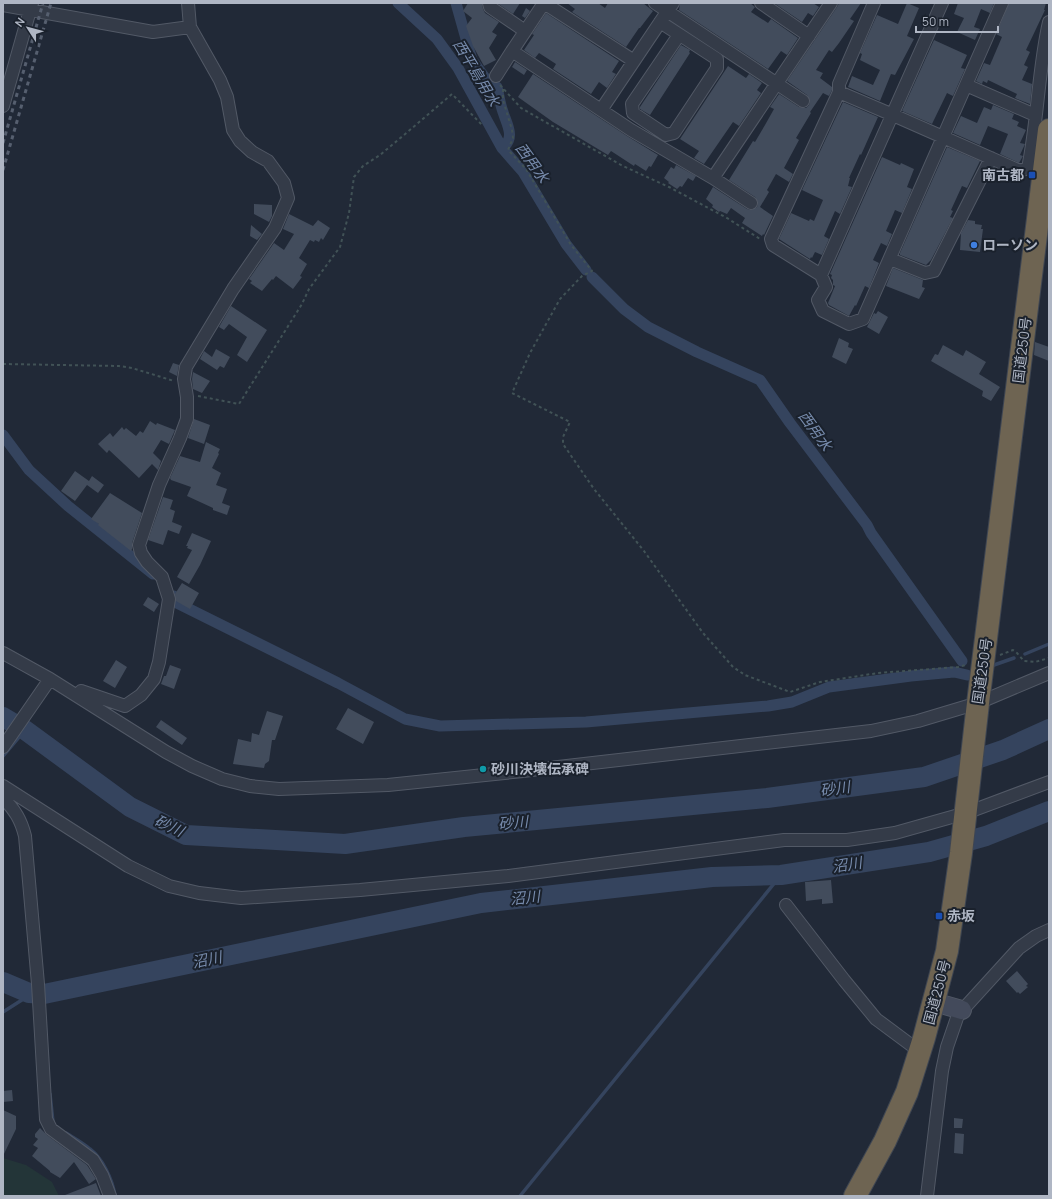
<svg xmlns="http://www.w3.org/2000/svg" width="1052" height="1199" viewBox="0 0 1052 1199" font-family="Manrope,'Noto Sans JP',sans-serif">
<rect width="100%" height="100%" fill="#212937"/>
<path fill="#233538" d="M3 1158 26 1165 52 1182 59 1196H3Z"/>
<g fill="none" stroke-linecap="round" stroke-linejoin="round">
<path stroke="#35445e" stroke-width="3.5" d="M1025 654 1049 644
M994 665 1014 658
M3 756 25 730
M3 1012 25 998 29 993
M50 1094 53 1122
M66 1133C74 1138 83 1143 90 1149 103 1159 112 1179 115 1195
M520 1196 781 875"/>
<path stroke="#35445e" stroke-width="11" d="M398 3 437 39 458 68 502 148
M456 3 472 60 488 82 497 87C499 95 500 104 503 112 507 125 516 138 502 148L523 172 566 244 586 270
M592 277 624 309 648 327 697 352 760 380 790 423 867 525 871 533 962 661
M3 435 29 470 68 506 153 574
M174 596 177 603 338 683 405 719 440 726 586 722 768 706 792 702 829 687 911 676 954 672 967 675"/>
<path stroke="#35445e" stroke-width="20" d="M3 717 25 730 130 807 186 835 345 844 464 827 767 798 924 777 1003 750 1049 729
M3 982 29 993 44 994 481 903 712 877 781 875 929 852 986 836 1049 811"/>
</g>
<path fill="#424c5c" d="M468 3H482L483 9 485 13 499 22 492 32 497 35 489 48 496 60 484 66 473 46 466 26 472 18 463 11Z
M497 3H520L513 14Z
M567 3H598L605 8 608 3H643L653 11 640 28H639L626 47 572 12 575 9Z
M680 3H750L755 7 751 12 768 23 771 19 798 38 787 55 781 51 768 69 679 10Z
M774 3H813L819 7 813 16 808 13 802 22Z
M839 3H861L850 19 854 21 839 43 832 52 829 50 816 70 823 73 820 78 832 87V90L829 96 823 93 810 112 811 113 796 138 799 140 784 168 793 174 789 182 776 174 767 190 769 192 760 207 773 216 764 235 763 234 762 236 742 223 745 218 731 208 727 214 720 211 719 212 712 207 713 205 706 199 713 187 747 209 751 210 757 207 758 203 755 197 729 180 753 141 755 142 765 125 774 109 770 107 779 94 799 107 806 108 809 105 810 101 807 95 787 81 837 7Z
M907 3 919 8 907 36 914 39 895 75 891 74 880 101 848 87 852 76 873 85 880 70 860 60 862 54 860 53 877 15 898 24Z
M958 3H994L990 13 981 9 974 27 980 29 975 40 957 32 964 18 954 14Z
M1009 3H1046L1044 10H1045L1026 50 1030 52 1024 65 1028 67 1022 80 1032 84 1030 104 1015 98 1017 94 988 80 987 83 983 81 982 84 976 81 984 63 990 65 1002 37 996 34Z
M526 8 530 11 525 18 522 16Z
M546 13 619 61 612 72 616 74 607 88 599 82 591 94 553 69 556 64 539 53 535 58 524 50 534 35 532 34Z
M934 40 967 55 961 68 965 69 953 96 947 93 932 124 902 111Z
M681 45 690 50 689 52 690 53 650 115 640 109V107Z
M515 62 527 70 524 75 512 67Z
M728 66 746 78 749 74 762 83 757 90 761 93 739 126 733 122 704 164 694 158 699 151 680 139Z
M533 74 627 136 658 155 651 167 649 166 646 171 635 164 634 166 611 151 608 155 553 122 518 97Z
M843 102 878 117 861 155 860 154 849 178H850L848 186 852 187 840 214 835 211 824 236 829 239 822 255 815 252 812 258 811 257 810 259 779 239 791 213 809 221 810 219 814 221 823 200 802 190Z
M993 105 1014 114 1012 119 1019 122 1017 126 1026 130 1020 143 1025 144 1020 155 1023 156 1019 163 1000 154 1008 134 988 126 980 145 953 133 961 116 977 123 984 107 991 110Z
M947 147 980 161 967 188 962 186 951 210 953 211 950 217 953 218 931 260 926 265 900 255V253Z
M882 157 900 165 901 163 914 169 907 187 912 189 902 213 895 210 886 231 892 234 887 246 881 243 873 260 879 263 869 288 865 286 856 306 855 305 849 316 829 305 828 303 835 286 833 285V280L831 278 832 275 830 274Z
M676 165 696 176 693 181 688 178 682 187 680 186 677 189 668 183 669 182 664 178 671 167 674 169Z
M254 204 272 205V216L269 222 254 214Z
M289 214 313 226 318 220 330 228 323 240 321 238 319 242 315 240 314 242 310 240 299 258 307 264 300 276 302 277 293 289 276 276 273 280 272 279 262 291 250 283 252 281 249 279 274 243 284 250 294 234 283 229Z
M968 220 975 221V224L982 225 981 229H983L980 252 960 250 961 233Z
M251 225 262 234 257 240 250 236Z
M893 268 923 280 922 287 925 288 919 299 886 286Z
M231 306 267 330 247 362 237 355 247 337 229 324 224 330 219 327Z
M878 311 888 317 879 334 867 327 874 313 876 314Z
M839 338 849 343 848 347 853 349 846 364 832 357Z
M1035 342 1049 347V361L1034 355Z
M943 345 963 356 966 350 986 362 979 374 1000 387 991 401 982 396 983 391 931 361 935 354 938 355Z
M216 349 230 357 224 368 220 366 217 370 200 359 204 351 212 357Z
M173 363 179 365 177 376 169 372Z
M193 372 210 381 202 393 193 389 192 379Z
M194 419 210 425 204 444 188 438Z
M150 421 156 425 157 423 175 430 169 444 161 440 153 453 161 461 158 470 152 464 139 478 109 450 107 453 98 444 110 433 113 437 122 427 124 430 126 428 136 436 140 431 143 433Z
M206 442 220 449 218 453 219 454 212 468 221 473 216 485 227 489 222 503 230 506 227 515 213 510V508L187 496 191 487 171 480 170 478 180 456 200 462Z
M75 471 89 481 92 476 104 485 98 493 87 485 75 501 61 491Z
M110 493 142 513 132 543V549L131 551 98 525 99 524 91 519Z
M163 497 173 500 170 509 175 511 172 522 182 526 179 534 168 530 163 545 148 540Z
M192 533 211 541 200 565 189 584 177 577 192 550 187 548 188 546H186Z
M182 583 199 593 190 609 176 601 175 594Z
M148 597 159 604 154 612 143 605Z
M116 660 127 667 115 688 103 681Z
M170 665 181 669 174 689 161 684 164 676H166Z
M348 708 374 722 363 744 336 729Z
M267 711 283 716 275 740H272L269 761 265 764 264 768 233 764 238 739 251 742 252 733 259 735Z
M161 720 187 738 182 745 156 727Z
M831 880 833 903 822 904V899L806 901 805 882Z
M1017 971 1028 984 1026 986 1028 987 1020 994 1018 992 1017 993 1006 981Z
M12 1090 13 1101 3 1102V1091Z
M3 1110 16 1116V1129L3 1156Z
M954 1118 963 1119 962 1128H954Z
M40 1128 47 1135 87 1165 96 1179 89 1184 74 1162 60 1178 50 1172V1171L32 1156 38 1148 33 1145 38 1139 35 1137V1134Z
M955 1133 964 1134 963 1154 954 1153Z
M96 1183 101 1196H65V1195Z"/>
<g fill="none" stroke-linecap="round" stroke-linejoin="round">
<defs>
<path id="street" d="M489 3 490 7 525 31
M544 3 512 51 631 130 713 178 751 203
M544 3 634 61
M655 3 803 101
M761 3 809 36
M874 3 839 84V92L771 239 773 245 821 275 826 287 818 300 823 311 849 324 863 319 1002 3
M3 5 153 32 190 27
M660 22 717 59V68L674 133 666 135 633 113 632 104 679 35
M496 76 512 51
M966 85 1035 115
M839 92 893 115 1020 171 1028 168C1038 120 1038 70 1049 22
M3 106 32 3
M601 110 673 3
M713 178 831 3
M890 259 925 273 934 271 991 158
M821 275 942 3
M3 653 50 679 166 752 192 766 222 779 250 786 279 789 388 785 523 771 871 731 918 721 978 703 1049 673
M81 691 125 706 141 695 154 679 159 662 169 599 162 577 147 562 141 553 139 545 159 485 180 438 187 419V397L184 379 186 367 233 289 275 228 288 198 284 183 268 161 252 152 240 141 233 130 227 97 220 80 190 27 188 3
M3 747 50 679
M3 786 128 866 169 886 199 893 241 898 360 890 508 876 784 840H847L895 833 966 813 1049 782
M3 798C15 810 21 820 25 836L38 984 46 1119 51 1129 93 1160 102 1175 110 1196
M786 905 844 980 876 1019 911 1045 920 1050
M927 1196 942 1071 947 1047 958 1015 1019 948 1036 936 1049 930"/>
<path id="secondary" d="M934 1002 962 1010"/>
<path id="highway" d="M855 1196 885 1141 907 1092 924 1038 947 951 961 853 978 703 1049 130"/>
</defs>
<use href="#street" stroke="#525966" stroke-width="14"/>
<use href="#secondary" stroke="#525966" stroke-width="20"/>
<use href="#highway" stroke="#3f4652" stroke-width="24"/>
<path stroke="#415256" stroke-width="2" stroke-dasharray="3 3" stroke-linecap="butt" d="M500 85 521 108 621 165 669 187 727 218 760 239
M503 89V100L512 130 513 138 508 150 526 169 571 245 592 271 582 276 560 299 530 353 512 393 570 422 563 437V444L594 489 644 551 703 633 733 667 745 675 790 692 820 682 878 673 958 667 966 665
M3 364 119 366 132 368 174 381
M198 396 239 404 302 304 309 289 340 247 349 213 354 177 363 166 380 155 404 135 452 94 483 126
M1000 655 1013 650 1017 653 1024 661 1035 662 1049 658"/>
<use href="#street" stroke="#343b48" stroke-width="12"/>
<use href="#secondary" stroke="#434a5b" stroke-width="18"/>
<use href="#highway" stroke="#6e6452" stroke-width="22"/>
<path stroke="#565f6f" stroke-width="3" stroke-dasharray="4 4" stroke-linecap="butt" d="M3 143 43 3
M3 170 51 3"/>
</g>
<g fill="#1a4fb4" stroke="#1a212c" stroke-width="1.5">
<rect x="1028" y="171" width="8" height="8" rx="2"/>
<rect x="935" y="912" width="8" height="8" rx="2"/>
</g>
<circle fill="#3f7fe0" stroke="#1a212c" stroke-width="1.5" cx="974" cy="245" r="4"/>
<circle fill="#0f9aa8" stroke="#1a212c" stroke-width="1.5" cx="483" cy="769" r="4"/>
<g text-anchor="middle" stroke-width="4" stroke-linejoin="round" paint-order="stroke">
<g font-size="14" font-weight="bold" fill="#afb6c4" stroke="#1a212c" text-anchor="start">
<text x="1024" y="180" text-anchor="end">南古都</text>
<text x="982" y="250">ローソン</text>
<text x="491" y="774">砂川決壊伝承碑</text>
<text x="947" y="921">赤坂</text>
</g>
<g font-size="14" fill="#afb6c4" stroke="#1a212c">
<text transform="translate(1022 350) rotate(-83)" y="5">国道250号</text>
<text transform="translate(982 671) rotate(-82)" y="5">国道250号</text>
<text transform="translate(937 992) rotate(-75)" y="5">国道250号</text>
</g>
<g font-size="15" font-style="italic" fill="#778bac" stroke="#1a212c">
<text transform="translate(476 73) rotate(59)" y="5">西平島用水</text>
<text transform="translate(532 163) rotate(54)" y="5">西用水</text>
<text transform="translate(815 431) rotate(54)" y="5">西用水</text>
<text transform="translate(835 789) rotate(-8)" y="5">砂川</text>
<text transform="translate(513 823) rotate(-5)" y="5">砂川</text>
<text transform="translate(169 826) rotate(25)" y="5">砂川</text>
<text transform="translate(847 865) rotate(-9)" y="5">沼川</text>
<text transform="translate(525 898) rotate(-6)" y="5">沼川</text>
<text transform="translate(207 960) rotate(-12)" y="5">沼川</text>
</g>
</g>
<rect width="1052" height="1199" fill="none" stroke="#afb6c4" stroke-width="8"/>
<g transform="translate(28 28) rotate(306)" stroke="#1a212c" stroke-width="3" paint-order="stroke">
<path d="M0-3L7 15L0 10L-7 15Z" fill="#afb6c4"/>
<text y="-6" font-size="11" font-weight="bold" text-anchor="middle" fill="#afb6c4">N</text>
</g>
<path d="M916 26v6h82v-6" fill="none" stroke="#afb6c4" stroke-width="2"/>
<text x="922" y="26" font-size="12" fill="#afb6c4" stroke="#1a212c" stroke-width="3" paint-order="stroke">50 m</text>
</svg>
